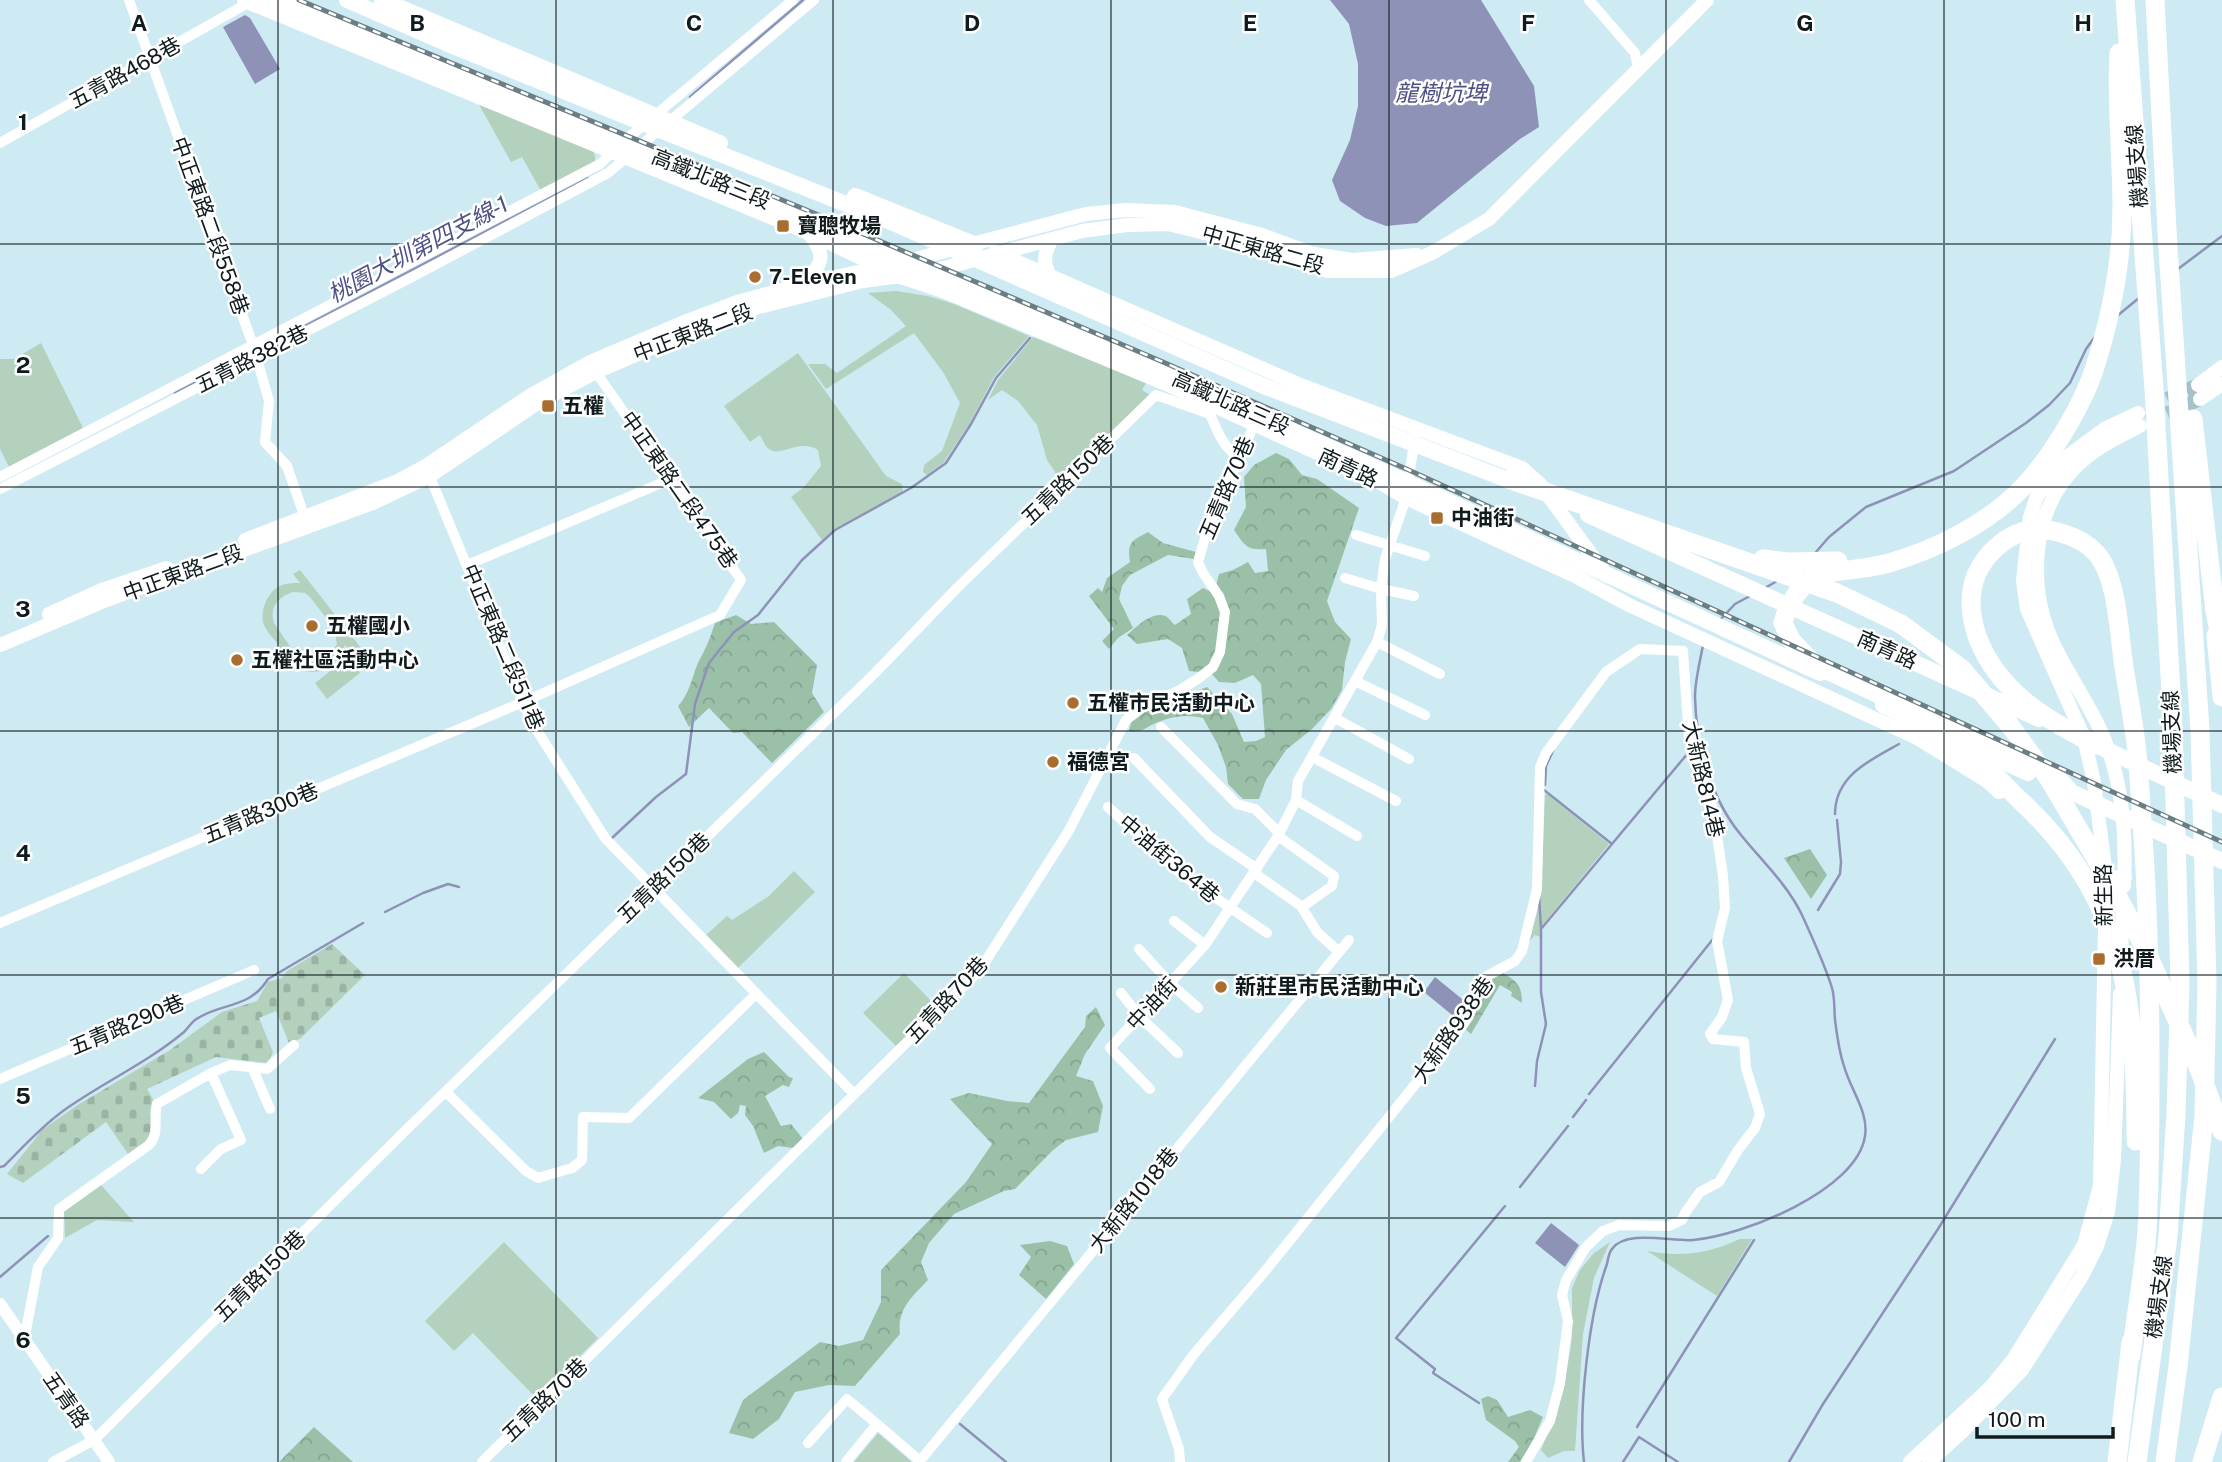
<svg xmlns="http://www.w3.org/2000/svg" width="2222" height="1462" viewBox="0 0 2222 1462" font-family="'Public Sans','Noto Sans TC',sans-serif">
<defs>
<pattern id="forest-crowns" width="20" height="18" patternUnits="userSpaceOnUse" patternTransform="scale(1.75)"><rect width="20" height="18" fill="#9bc0a8"/><path d="M2 6a3 3 0 1 1 6 0M12 15a3 3 0 1 1 6 0" fill="none" stroke="#84a490"/></pattern>
<pattern id="cemetery-stones" width="16" height="16" patternUnits="userSpaceOnUse" patternTransform="scale(1.75)"><rect width="16" height="16" fill="#b4d1be"/><path d="M2 7V4a2 2 0 0 1 4 0v3zM10 15v-3a2 2 0 0 1 4 0v3z" fill="#9ab3a3"/></pattern>
</defs>
<rect width="100%" height="100%" fill="#ceebf4"/>
<path fill="#b4d1be" fill-rule="evenodd" d="M477 101 593 151 595 156V162L541 191 522 157 511 162Z
M896 291 928 296 954 304 1029 336 994 377 970 423 944 462 927 475 923 472 924 465 942 451 960 403 943 372 914 333 826 389 808 364H825L837 373 906 326 891 310 868 293Z
M1033 337 1146 383 1142 390 1150 395 1061 481 1047 460 1037 425 1018 401 1002 390 988 400 998 380Z
M41 343 83 428 9 467 0 449V359H14Z
M798 353 886 476 902 484 903 492 834 529 822 540 791 497 804 487 821 466 818 450C799 438 780 458 769 449 765 447 762 438 760 435L750 442 724 406Z
M300 570 372 662 365 669 345 645C338 665 315 682 294 665 287 660 282 650 277 643 273 638 267 632 264 625 259 613 267 593 278 587 284 583 293 583 300 583L293 574ZM293 592 305 593 310 597 334 628 337 644 327 660C299 670 289 643 274 623 269 607 278 597 293 592Z
M348 657 360 673 327 699 315 683Z
M1547 794 1609 844 1540 928V937L1535 935 1529 942 1541 896 1545 795Z
M794 871 815 892 737 969 705 936 727 916 732 920 769 896Z
M904 973 937 1007 896 1046 863 1013Z
M101 1185 134 1222 97 1220 65 1238 64 1212Z
M1740 1239H1752L1717 1296 1647 1251C1682 1257 1707 1254 1740 1239Z
M504 1242 598 1338 537 1399 473 1333 454 1351 425 1321Z
M1610 1242 1594 1278 1583 1334 1575 1451H1564L1548 1458 1541 1450 1563 1393 1572 1339V1288L1580 1270 1594 1253Z
M878 1433 912 1462H854Z"/>
<path fill="url(#forest-crowns)" d="M1276 453 1289 459 1302 475 1317 479 1359 508 1327 601 1335 622 1351 639 1345 662 1342 690 1331 709 1312 729 1286 750 1266 780 1259 799H1243L1228 784 1226 767 1218 745 1203 718C1186 714 1172 716 1156 723 1144 728 1143 733 1129 731L1132 719 1146 710 1207 687 1232 714 1244 742 1256 741 1265 737 1261 684 1253 675 1235 683 1219 682 1211 673 1189 671 1182 648 1168 639 1137 644 1127 635C1136 627 1154 609 1167 617 1170 619 1172 623 1175 625L1191 614 1187 599 1203 588 1214 593 1219 574 1233 570 1248 562 1255 573 1268 571 1266 549C1247 551 1244 545 1234 530L1246 507 1244 477 1254 465Z
M1148 532 1163 543 1196 552 1194 559 1168 555 1130 575 1122 586 1119 599 1133 628 1118 638 1109 649 1102 641 1114 629 1089 596 1098 588 1102 592 1107 578 1130 562C1127 542 1131 541 1148 532Z
M736 615 751 624 774 622 817 665 812 693 824 712 772 763 742 732 733 733 709 708 689 727 678 706C692 691 692 672 702 655 708 644 711 635 715 623Z
M1810 849 1827 875 1811 899 1784 858Z
M1503 973C1517 981 1522 986 1522 1003L1511 996 1512 992 1500 985 1471 1034 1466 1030 1476 1012 1488 981Z
M1096 1007 1105 1025 1085 1054 1076 1076 1093 1081 1103 1106 1098 1132 1066 1140 1052 1151 1015 1189 1004 1191 954 1214 929 1243 921 1262 928 1280C912 1297 897 1309 900 1334L855 1386 829 1385 795 1392 779 1419 753 1439 729 1433 743 1400 820 1342 839 1346 863 1340 881 1302V1270L966 1182 992 1144 950 1099 969 1093 1007 1101 1029 1103 1085 1027 1086 1016Z
M764 1052 789 1077 793 1078 789 1087 783 1085 765 1096 781 1126 791 1124 803 1139 793 1148 778 1146 764 1153 753 1126 745 1115 746 1106 740 1105 738 1113 731 1119 714 1102 698 1098 748 1059Z
M1050 1241 1067 1246 1074 1264 1046 1299 1019 1275 1031 1257 1020 1245Z
M1488 1396 1497 1400 1508 1417 1530 1410 1543 1417 1532 1443 1520 1462H1508L1519 1447 1515 1441 1486 1420 1481 1399Z
M314 1427 353 1462H279Z"/>
<path fill="url(#cemetery-stones)" d="M332 944 365 975 300 1039 289 1043 276 1011 259 1018 273 1052 267 1063 216 1057 147 1089 153 1099 150 1112 154 1131 150 1140 128 1154 106 1122 23 1183 7 1174 42 1130 76 1106 170 1050 222 1012 257 1001 268 982 282 978 287 971Z"/>
<path fill="#8e92b6" d="M1330 0H1481L1534 86 1539 127 1520 139 1417 223 1386 226 1365 218 1340 201 1332 180 1350 140 1358 106V64L1349 24Z
M245 15 250 18 280 69 255 84 223 27Z
M1435 977 1467 1003 1457 1019 1424 992Z
M1551 1223 1579 1245 1565 1267 1535 1243Z"/>
<g fill="none" stroke-linecap="round" stroke-linejoin="round">
<path stroke="#8e92b6" stroke-width="2.5" d="M690 97 803 0
M2178 269 2222 236
M2117 316 2139 298
M259 350 588 178
M175 393 250 354
M1816 552 1829 537 1866 507 1954 471 2026 423 2049 405 2070 383 2086 349 2094 338
M1765 588 1777 581
M1720 620 1735 604 1750 596
M1545 785 1546 766 1553 751
M1544 790 1612 844
M1835 814C1835 776 1870 760 1899 744
M612 838 656 797 686 774 695 704 709 663 734 632 758 615 802 560 835 530 911 488 946 463 971 424 996 378 1030 338
M1539 896 1541 928
M1818 910 1840 874 1841 862 1837 820
M385 912 423 893 448 884 459 887
M1535 1086 1537 1061 1546 1024 1541 992V929L1688 753
M1589 1094 1713 939
M1573 1117 1586 1100
M0 1167 4 1166C23 1147 41 1127 63 1111 102 1083 147 1063 184 1032 188 1028 191 1023 195 1020 220 1002 249 1010 268 979L363 923
M1520 1187 1568 1126
M0 1277 48 1236
M1479 1403 1433 1373 1435 1369 1396 1338 1505 1206
M960 1424 1006 1462
M1637 1427 1754 1240
M1584 1462C1578 1410 1589 1313 1607 1264 1608 1259 1609 1252 1612 1249 1626 1229 1672 1242 1693 1240 1742 1236 1857 1191 1865 1136 1869 1112 1850 1089 1844 1066 1839 1052 1837 1035 1835 1020 1834 1009 1835 998 1832 988 1825 965 1812 937 1802 915 1787 884 1762 861 1741 835 1711 799 1696 745 1695 697 1695 680 1700 662 1703 645
M1623 1462 1639 1437 1678 1462
M1789 1462 1823 1404 1938 1229 2055 1039"/>
<path stroke="#a8c1c9" stroke-width="14" stroke-dasharray="14 7" stroke-linecap="butt" d="M2148 408 2198 385
M2148 422 2200 399"/>
<path stroke="#fff" stroke-width="10" d="M129 0 253 345 269 401 265 442 287 466 306 521
M1589 0 1635 53 1638 69
M0 143 250 2
M428 472 531 721 605 838 854 1094
M0 477 600 164 622 143 793 0
M0 489 410 278 608 173 814 0
M1356 535 1425 556
M467 565 671 479
M1345 578 1381 589 1414 596
M1377 642 1440 674
M1355 681 1425 715
M1335 718 1409 759
M1161 727 1237 804 1255 809 1279 833
M1312 757 1396 801
M1134 758 1210 837 1257 869
M1296 800 1357 836
M1108 807 1181 874 1267 933
M1278 836 1334 876 1332 886 1302 907
M1254 873 1301 906 1317 932 1338 951
M1174 921 1205 945
M0 923 523 702 720 615 741 580 593 368
M1139 949 1171 984 1198 1008
M1121 993 1140 1017 1178 1053
M252 1067 270 1109
M0 1079 254 970
M1150 1089 1110 1048 1205 945 1278 836 1296 800 1298 781 1377 642 1382 625 1381 589 1385 559 1406 498 1416 429
M446 1092 526 1171 538 1178 572 1168 582 1160 583 1117 629 1118 756 994
M201 1169 221 1149 241 1140 211 1073
M20 1334 26 1330 38 1267 58 1238 59 1209 149 1145C160 1133 153 1119 157 1104L211 1073 230 1065 267 1069 294 1045
M808 1443 847 1399 877 1424
M53 1462 94 1440 404 1132 876 672 957 588 1156 395 1210 414C1217 430 1223 448 1239 457
M482 1462 980 970 1068 832 1126 720 1143 707 1180 690 1199 678 1213 667 1220 652 1225 612 1219 596 1203 573 1198 562 1208 528 1254 425
M846 1462 877 1424 920 1461
M919 1462 1349 940
M1180 1462 1179 1449 1162 1399 1194 1354 1266 1270 1459 1030 1469 1016 1480 984 1487 976 1515 961 1522 951 1537 889 1540 767 1546 753 1606 672 1640 649 1683 651 1689 740 1713 809 1723 876 1725 908 1717 941 1728 1000 1722 1017 1710 1034 1713 1039 1744 1042 1746 1068 1760 1114 1755 1128 1738 1150 1719 1182 1700 1192 1685 1213 1682 1220 1669 1226 1619 1225 1603 1231 1586 1247 1566 1280 1562 1295 1568 1321 1560 1383 1550 1421 1526 1462"/>
<path stroke="#fff" stroke-width="12" d="M0 1304 109 1462"/>
<path stroke="#fff" stroke-width="14" d="M995 252 1298 384 1522 468 1539 483 1607 576
M904 278 943 291 1166 384 1374 479 1406 498 1577 577 1629 605 1917 738 1987 781 1999 792
M1051 278C1042 263 1044 253 1052 239
M804 282C826 262 825 253 807 231
M2198 385 2222 367
M2200 399 2222 384
M245 540 398 481 424 467 531 395 590 362 687 321 737 302 803 284 908 261 1086 214 1125 210 1175 212 1262 235 1314 254 1352 260 1417 255
M49 614 102 590 167 568
M0 645 104 601 373 503 430 476 539 402 596 372 691 331 759 307 863 281 929 272 1082 231 1127 225 1168 224 1233 240 1328 271H1391L1432 253 1489 219 1707 0
M2101 876 2125 878
M2124 886C2126 841 2124 792 2108 749 2095 712 2071 680 2054 645 2028 590 2030 515 2073 470 2091 450 2116 438 2140 426
M2121 956 2123 906
M1910 1462 1990 1388 2013 1360 2084 1245 2100 1186 2106 876 2094 782 2084 738 2027 609 2023 581 2030 517 2037 496 2068 456 2106 428 2138 413
M1929 1462 1964 1430 2022 1370 2082 1276 2097 1246 2108 1212 2114 1160 2120 994"/>
<path stroke="#fff" stroke-width="16" d="M245 0 807 231 903 277
M276 0 835 229 929 272 956 281 1374 467 1820 673
M347 0 448 44 660 130 891 222 1266 387 1516 483
M382 0 720 143
M855 196 976 245
M1588 515 2039 719
M1883 705 1932 730
M2088 741 2222 805
M1959 742 2028 773
M2058 786 2222 861"/>
<path stroke="#fff" stroke-width="19" d="M2125 0 2154 389 2173 729 2180 983 2176 1115 2168 1237 2137 1462
M2155 0 2168 249 2200 730 2207 983 2204 1116 2178 1366 2165 1462
M2193 419 2215 611 2222 647
M1508 479 1837 593 1901 624 1962 669 2012 728 2049 779 2112 886 2143 944 2199 1069 2222 1131
M1763 559 1787 562 1838 561
M2216 636 2222 697
M1923 726C1945 741 1968 755 1989 771 2001 780 2012 793 2024 804 2127 901 2136 1007 2136 1141
M2097 745C2047 721 1997 691 1977 636 1970 615 1968 594 1977 573 1986 554 2004 537 2025 531 2048 526 2081 536 2096 553 2118 577 2119 636 2124 667 2128 693 2133 718 2136 744 2139 769 2140 795 2142 821 2148 904 2150 987 2150 1070 2150 1124 2150 1177 2147 1231 2144 1272 2136 1314 2131 1355
M2068 790 2053 774 1814 664 1791 640 1783 623C1787 604 1802 582 1820 574 1843 570 1867 569 1889 563 1937 549 1987 524 2022 488 2049 461 2082 406 2094 370 2110 320 2122 261 2122 208 2122 156 2116 105 2119 53
M2117 1462 2131 1342
M2202 1462 2222 1397"/>
<defs>
<path id="rail" d="M299 0 833 221 1163 362 1411 471 2222 842"/>
</defs>
<use href="#rail" stroke="#6a7e84" stroke-width="5"/>
<use href="#rail" stroke="#fff" stroke-width="2.5" stroke-dasharray="8" stroke-linecap="butt"/>
</g>
<path fill="none" stroke="#101b1e" stroke-width="2" stroke-opacity="0.55" d="M278 0V1462M556 0V1462M833 0V1462M1111 0V1462M1389 0V1462M1666 0V1462M1944 0V1462M0 244H2222M0 487H2222M0 731H2222M0 975H2222M0 1218H2222"/>
<g fill="#a86d2f" stroke="#fff" stroke-width="2.5">
<rect x="776" y="219" width="14" height="14" rx="3.5"/>
<circle cx="755" cy="277" r="7"/>
<rect x="541" y="399" width="14" height="14" rx="3.5"/>
<rect x="1430" y="511" width="14" height="14" rx="3.5"/>
<circle cx="312" cy="626" r="7"/>
<circle cx="237" cy="660" r="7"/>
<circle cx="1073" cy="703" r="7"/>
<circle cx="1053" cy="762" r="7"/>
<rect x="2092" y="952" width="14" height="14" rx="3.5"/>
<circle cx="1221" cy="987" r="7"/>
</g>
<g text-anchor="middle" stroke-width="5" stroke-linejoin="round" paint-order="stroke">
<g font-size="21" fill="#101b1e" stroke="#fff">
<text transform="translate(125 73) rotate(-29)" y="7">五青路468巷</text>
<text transform="translate(2137 166) rotate(-94)" y="7">機場支線</text>
<text transform="translate(711 179) rotate(22)" y="7">高鐵北路三段</text>
<text transform="translate(210 226) rotate(70)" y="7">中正東路二段558巷</text>
<text transform="translate(1263 250) rotate(16)" y="7">中正東路二段</text>
<text transform="translate(693 333) rotate(-21)" y="7">中正東路二段</text>
<text transform="translate(252 359) rotate(-27)" y="7">五青路382巷</text>
<text transform="translate(1231 403) rotate(24)" y="7">高鐵北路三段</text>
<text transform="translate(1348 468) rotate(25)" y="7">南青路</text>
<text transform="translate(1068 480) rotate(-44)" y="7">五青路150巷</text>
<text transform="translate(1227 488) rotate(-67)" y="7">五青路70巷</text>
<text transform="translate(679 490) rotate(55)" y="7">中正東路二段475巷</text>
<text transform="translate(183 573) rotate(-20)" y="7">中正東路二段</text>
<text transform="translate(503 647) rotate(67)" y="7">中正東路二段511巷</text>
<text transform="translate(1887 650) rotate(24)" y="7">南青路</text>
<text transform="translate(2172 732) rotate(-92)" y="7">機場支線</text>
<text transform="translate(1703 779) rotate(77)" y="7">大新路814巷</text>
<text transform="translate(261 813) rotate(-23)" y="7">五青路300巷</text>
<text transform="translate(1169 859) rotate(40)" y="7">中油街364巷</text>
<text transform="translate(664 878) rotate(-44)" y="7">五青路150巷</text>
<text transform="translate(2104 895) rotate(-91)" y="7">新生路</text>
<text transform="translate(947 1000) rotate(-47)" y="7">五青路70巷</text>
<text transform="translate(1152 1004) rotate(-47)" y="7">中油街</text>
<text transform="translate(127 1025) rotate(-23)" y="7">五青路290巷</text>
<text transform="translate(1453 1030) rotate(-55)" y="7">大新路938巷</text>
<text transform="translate(1134 1200) rotate(-51)" y="7">大新路1018巷</text>
<text transform="translate(260 1276) rotate(-45)" y="7">五青路150巷</text>
<text transform="translate(2159 1297) rotate(-82)" y="7">機場支線</text>
<text transform="translate(66 1400) rotate(55)" y="7">五青路</text>
<text transform="translate(545 1400) rotate(-44)" y="7">五青路70巷</text>
</g>
<g font-size="21" font-weight="bold" fill="#101b1e" stroke="#fff" text-anchor="start">
<text x="797" y="233">寶聰牧場</text>
<text x="769" y="284">7-Eleven</text>
<text x="562" y="413">五權</text>
<text x="1451" y="525">中油街</text>
<text x="326" y="633">五權國小</text>
<text x="251" y="667">五權社區活動中心</text>
<text x="1087" y="710">五權市民活動中心</text>
<text x="1067" y="769">福德宮</text>
<text x="2113" y="966">洪厝</text>
<text x="1235" y="994">新莊里市民活動中心</text>
</g>
<g font-size="23" font-style="italic" fill="#4d5184" stroke="#fff">
<text x="1441" y="101">龍樹坑埤</text>
<text transform="translate(418 249) rotate(-28)" y="8">桃園大圳第四支線-1</text>
</g>
</g>
<g font-size="23" text-anchor="middle" font-weight="bold" fill="#101b1e" stroke="#fff" stroke-width="5" stroke-linejoin="round" paint-order="stroke">
<text x="139" y="31">A</text>
<text x="417" y="31">B</text>
<text x="694" y="31">C</text>
<text x="972" y="31">D</text>
<text x="1250" y="31">E</text>
<text x="1528" y="31">F</text>
<text x="1805" y="31">G</text>
<text x="2083" y="31">H</text>
<text x="23" y="130">1</text>
<text x="23" y="373">2</text>
<text x="23" y="617">3</text>
<text x="23" y="861">4</text>
<text x="23" y="1104">5</text>
<text x="23" y="1348">6</text>
</g>
<path d="M1977 1427v10h136v-10" fill="none" stroke="#101b1e" stroke-width="3.5"/>
<text x="1988" y="1427" font-size="21" fill="#101b1e" stroke="#ffffff" stroke-width="5" paint-order="stroke">100 m</text>
</svg>
